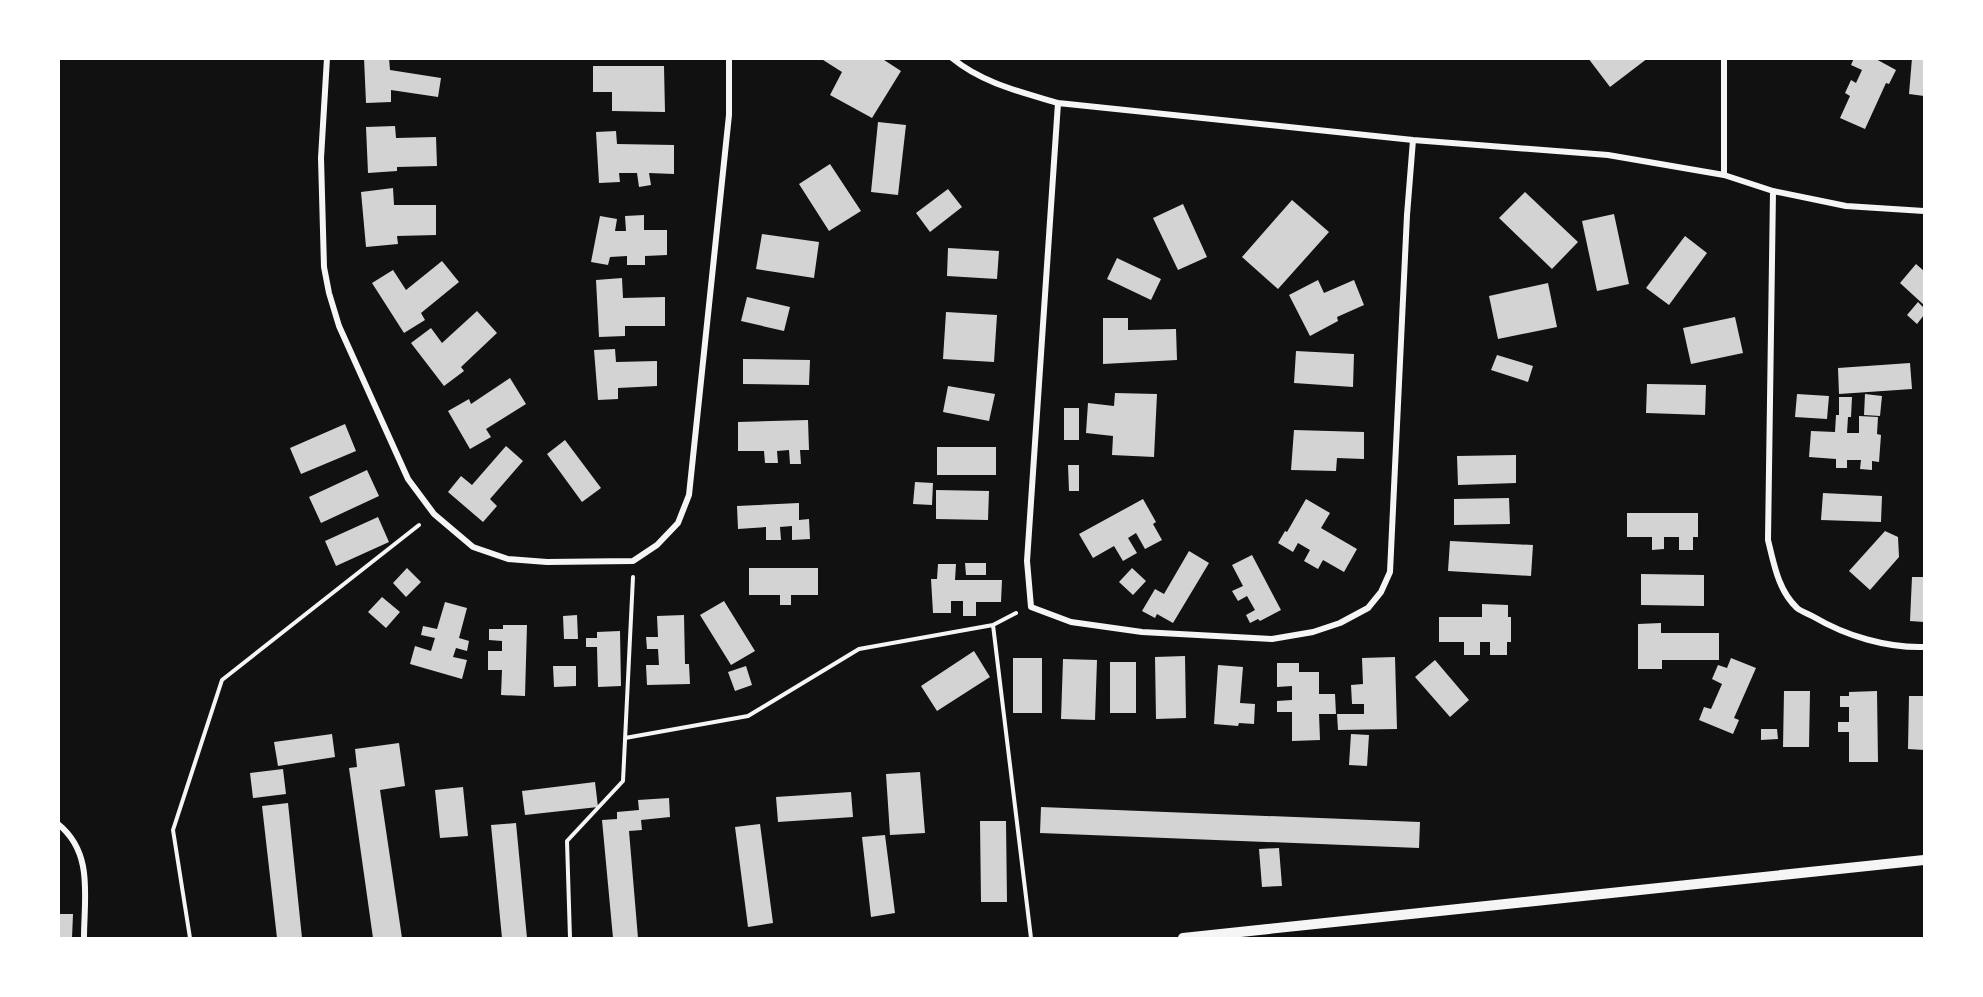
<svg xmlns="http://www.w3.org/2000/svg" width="1983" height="997" viewBox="0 0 1983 997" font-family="'Fira Sans Condensed',sans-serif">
<rect width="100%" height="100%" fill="#111"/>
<path fill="#d3d3d3" d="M364 58H389L390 70 441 78 438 97 391 90V102L366 103Z
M820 58H881L901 71 872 118 830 95 842 72Z
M1588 58H1648L1610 87Z
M1854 58H1874L1896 70 1889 84 1886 83 1865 129 1840 118 1850 96 1845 93 1851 80 1856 83 1862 70 1851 65Z
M1912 58H1924V96L1909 94Z
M593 66H664L665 112 612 111V92H593Z
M878 122 906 125 898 195 871 192Z
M395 126 396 138 436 137 437 166 397 167V171L368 173 366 127Z
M616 131 617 144 674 145V174L649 173 651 185 639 187 637 173H619L620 182 599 183 596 132Z
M830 164 861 211 829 231 799 184Z
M393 188 394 205H436V235L397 236 398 244 366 247 361 192Z
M948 189 962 207 930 232 916 213Z
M1525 192 1578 242 1552 269 1499 218Z
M1292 200 1329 232 1278 289 1242 257Z
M1183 204 1207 257 1178 270 1153 218Z
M1614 214 1629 284 1597 291 1582 221Z
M644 215V230H667V255L645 256V265H627V256L610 257 608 265 591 262 600 216 617 219 615 231H626L625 216Z
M762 234 819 242 814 278 756 269Z
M1685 236 1707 253 1669 305 1646 288Z
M948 248 999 251 997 279 947 276Z
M1117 258 1161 279 1151 300 1107 279Z
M442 261 459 282 421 313 425 320 404 333 372 283 393 270 406 290Z
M1916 264 1924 271V305L1900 283Z
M622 278 623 298 665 297V326H625V336L599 337 596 280Z
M1318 280 1324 293 1354 280 1364 305 1337 317 1338 321 1310 336 1289 295Z
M1548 283 1557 327 1498 339 1489 296Z
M747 297 790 307 784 331 741 321Z
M1918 302 1924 308V315L1917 324 1907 315Z
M477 311 497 333 461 367 464 371 444 386 411 343 431 328 442 343Z
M946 312 997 315 994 362 943 359Z
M1735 317 1743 353 1691 364 1683 328Z
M1103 318H1128V330L1176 329 1177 360 1103 364Z
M615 349 616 362 657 361V386L618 388V399L598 400 594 350Z
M1296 351 1354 354 1353 387 1294 383Z
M1497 355 1533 366 1528 382 1491 370Z
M743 359 810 360 809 385 743 384Z
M1910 363 1912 389 1839 394 1838 368Z
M510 378 526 404 486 429 491 437 470 449 448 411 469 399 471 404Z
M1647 384 1706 385 1705 415 1646 413Z
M948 386 995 394 989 421 943 412Z
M1115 393 1157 394 1154 457 1112 455 1113 436 1086 433 1088 403 1114 406Z
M1797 394 1829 396 1827 419 1795 417Z
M1865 394 1882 396 1880 416 1864 415Z
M1839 397H1852L1851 417H1848L1847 433H1859V416L1878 417 1877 434 1881 435 1879 462 1872 461V470L1860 469 1861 460H1847V468H1836V459L1809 457 1811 431 1835 432 1836 415H1839Z
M1064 408H1079V440H1064Z
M808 420 809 450H800L801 464H790L789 450 777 451 778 463H765L764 451H738V422Z
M345 424 356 451 301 474 290 448Z
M1294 430 1364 432V459L1337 458 1336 471 1291 470Z
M565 440 601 488 582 502 547 454Z
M506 446 523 461 490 499 497 506 483 522 448 492 461 476 472 485Z
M937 447H996V475H937Z
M1516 455V483L1458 485 1457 456Z
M1068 465H1079V491H1069Z
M367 470 379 496 321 523 309 497Z
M915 482 933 483 932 505 913 504Z
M936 490 989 491 988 520 936 519Z
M1823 493 1882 496 1881 522 1821 520Z
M1509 498 1510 524 1454 525V499Z
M1143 499 1156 522 1153 524 1162 540 1145 549 1136 533 1128 538 1137 553 1123 561 1114 546 1093 558 1079 534Z
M1306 499 1330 513 1321 528 1357 549 1344 572 1323 560 1318 569 1304 561 1310 550 1298 543 1293 552 1278 543 1285 531 1287 532Z
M799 503V520L809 519 810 539 792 540V526L780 527 781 540H766V527L738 529 737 506Z
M1627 513H1698V537H1693V550H1679V537H1664V549L1652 550V537H1627Z
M378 517 389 542 336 566 325 541Z
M1885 531 1898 537 1899 557 1870 590 1849 571Z
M1450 541 1533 545 1531 576 1448 571Z
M1189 551 1209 563 1173 623 1157 614 1155 618 1142 611 1155 589 1164 594Z
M1252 555 1281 610 1260 621 1258 619 1250 623 1246 615 1255 610 1247 596 1238 601 1232 591 1243 586 1232 565Z
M965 563H986V575H966Z
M938 564H956L955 580H1002L1001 602H976V616H963V601H951V613H933L931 579H937Z
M407 568 421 582 406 597 393 583Z
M749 568H818V595H791V605H780V595H749Z
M1132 568 1146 581 1133 595 1119 582Z
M1641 574 1704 575V606L1641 605Z
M1912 577H1924V622L1910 621Z
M382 597 400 612 386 628 368 612Z
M724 601 755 651 731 665 700 615Z
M445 602 467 608 459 638 469 641 467 651 456 648 453 657 467 660 462 679 410 664 415 646 431 651 435 638 421 635 423 626 437 629Z
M1482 604 1508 605V617H1511V642H1507V655H1490V642H1480V655H1464V642H1439V617H1482Z
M577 615 578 639H564L563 616Z
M684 615 685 664H689L690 684 647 685 646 665H659L658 649H647L646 637H658L657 616Z
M1661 623V633H1719V660H1662V669H1638V624Z
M503 625H527L525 696 501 695 502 670H488V651H502V641L489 640V629H503Z
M620 631 621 686 598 687 597 647H586V638H597V632Z
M974 651 990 677 937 711 921 686Z
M1185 656 1186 718 1156 719 1155 657Z
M1395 657 1397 729 1338 730 1337 714H1364V704H1352L1351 685 1363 684 1362 658Z
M1013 658H1042V713H1013Z
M1731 658 1756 668 1734 718 1739 720 1733 734 1699 720 1704 707 1711 709 1722 684 1712 679 1718 665 1727 668Z
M1063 659 1097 660 1095 720 1061 719Z
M1435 660 1469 700 1450 717 1415 677Z
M1110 662H1136V713H1110Z
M1277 663H1299V672H1319V694H1335L1336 714H1319L1320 740 1292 741V712H1277V701L1292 700V686L1277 687Z
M1218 665 1243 667 1240 703 1255 704 1254 724 1239 723 1238 726 1214 724Z
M553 666H576V686L554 687Z
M746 666 752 685 735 691 728 672Z
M1784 691H1810L1809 747H1783Z
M1877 691 1878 762H1849V732H1838V722H1849V707H1840V696H1849V692Z
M1909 696H1924V750L1908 749Z
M1761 729H1777L1778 739 1761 740Z
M332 734 335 757 278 766 274 742Z
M1351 734 1369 735 1367 766 1349 765Z
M399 743 405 786 380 790 402 938H373L349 768 357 767 355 749Z
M283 769 286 794 253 798 250 773Z
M920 772 925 833 890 835 886 774Z
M595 782 598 807 525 815 522 791Z
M463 787 468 836 440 838 435 790Z
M851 792 853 817 778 822 776 797Z
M669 798 670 817 641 820 642 830 629 831 638 938H613L602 820 617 819V812L639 810 638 800Z
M288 803 302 938H277L262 806Z
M1041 807 1420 822 1419 848 1040 833Z
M980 821H1006L1007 902H981Z
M516 823 527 938H502L491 825Z
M760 824 773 923 748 927 735 827Z
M885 835 895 913 871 917 862 837Z
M1279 848 1282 886 1262 887 1259 849Z
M58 914H73L72 938H58Z"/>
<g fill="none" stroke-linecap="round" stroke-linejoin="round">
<path stroke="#f5f5f5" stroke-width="4" d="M1016 613 993 625 1031 938
M625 738 748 716 859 649 993 625
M190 938 173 830 222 680 419 525
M570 938 567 841 623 781 633 577"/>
<path stroke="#f5f5f5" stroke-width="6" d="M327 58 321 158 324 267 329 293 339 326 408 479 434 514 473 547 508 559 547 562 633 561 657 545 678 523 689 495 729 115V58
M952 58C982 83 1021 92 1058 103L1413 140 1608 155 1724 175 1773 191 1846 206 1924 211
M1724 58V175
M1058 103 1027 561 1031 607 1071 622 1142 632 1272 639 1313 632 1340 623 1368 608 1381 592 1390 572 1407 215 1413 140
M1773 191 1768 540C1774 564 1778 590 1797 608 1802 612 1809 614 1814 617 1846 636 1887 648 1924 647
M58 824C94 853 84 897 84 938"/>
<path stroke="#f5f5f5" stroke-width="10" d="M1183 938 1924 860"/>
</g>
<rect width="1983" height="997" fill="none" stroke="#ffffff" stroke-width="120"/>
</svg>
